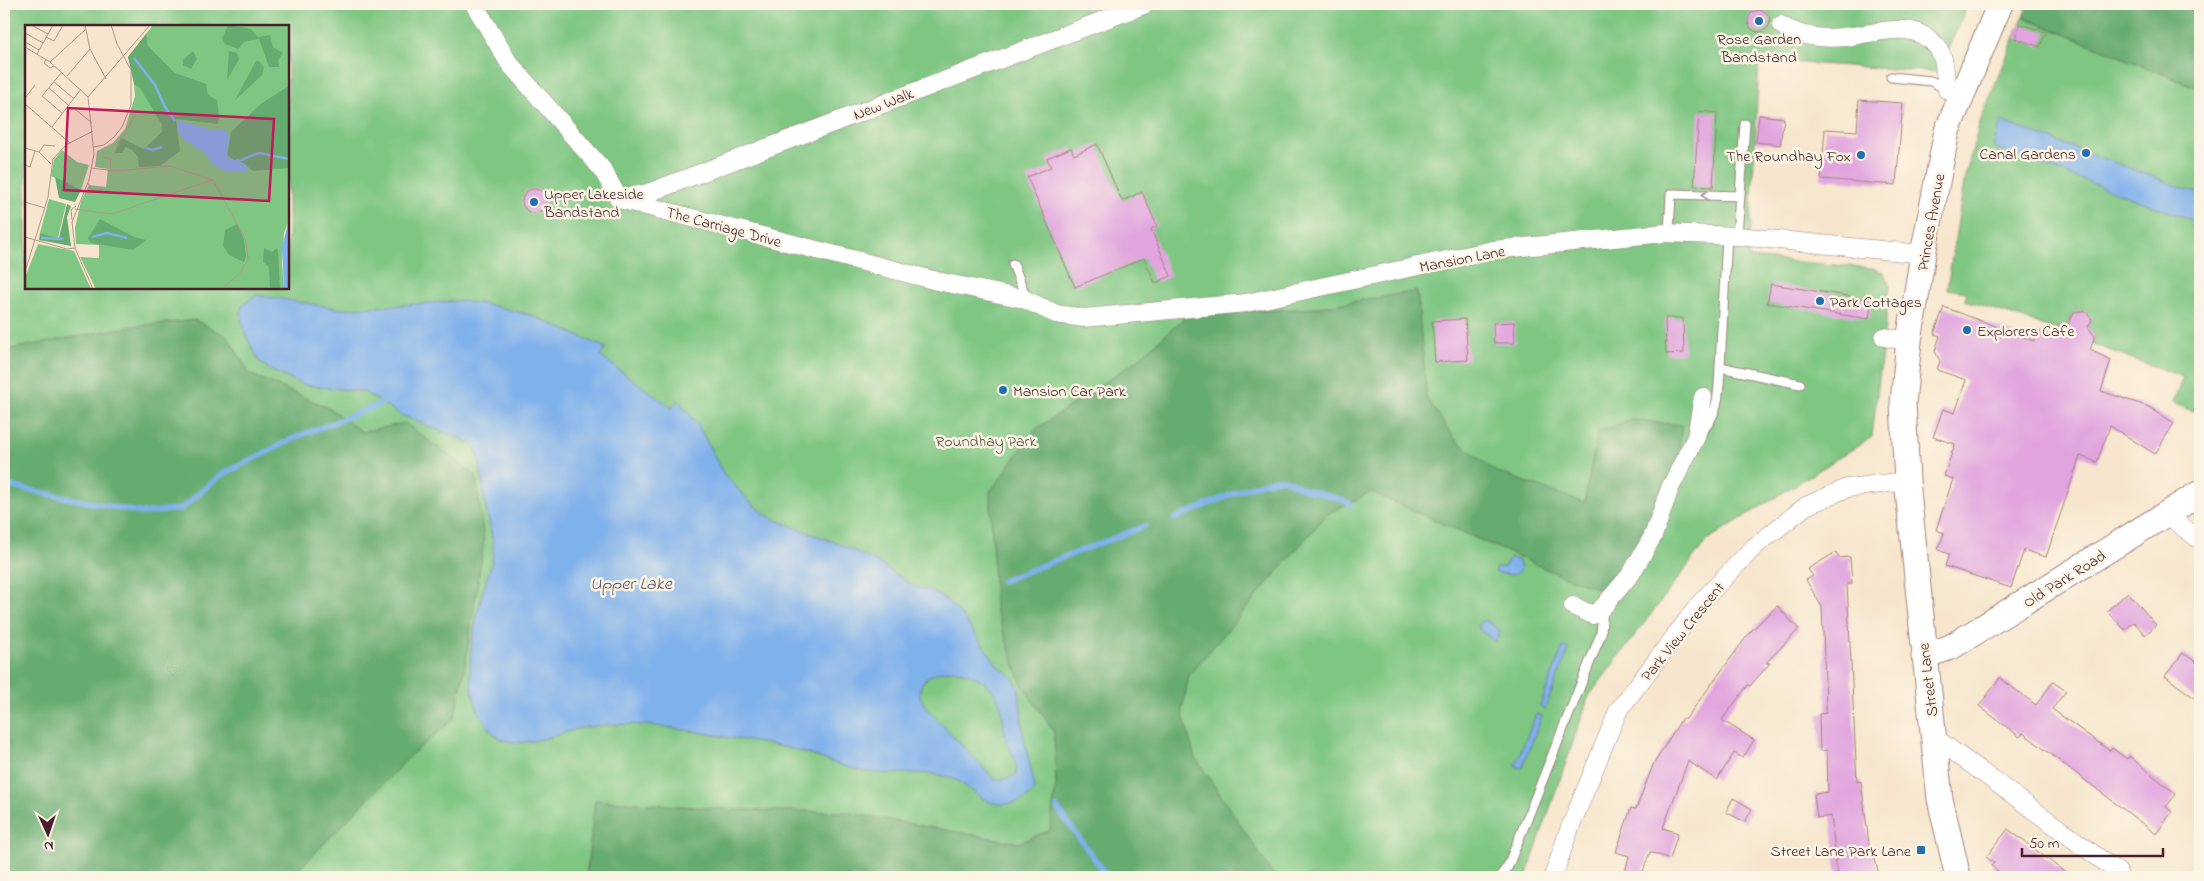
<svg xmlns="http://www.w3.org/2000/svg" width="2204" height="881" viewBox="0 0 2204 881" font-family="'Indie Flower',sans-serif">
<rect width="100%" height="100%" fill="#fcf5e5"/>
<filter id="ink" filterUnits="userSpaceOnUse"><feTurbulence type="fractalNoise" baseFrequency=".02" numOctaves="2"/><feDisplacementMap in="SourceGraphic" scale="10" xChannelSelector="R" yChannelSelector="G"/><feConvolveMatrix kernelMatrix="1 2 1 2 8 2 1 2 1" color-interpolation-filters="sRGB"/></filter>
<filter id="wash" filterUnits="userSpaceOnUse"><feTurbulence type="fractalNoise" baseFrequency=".0096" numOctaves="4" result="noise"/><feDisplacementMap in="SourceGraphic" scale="20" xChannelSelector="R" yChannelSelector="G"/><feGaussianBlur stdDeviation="1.12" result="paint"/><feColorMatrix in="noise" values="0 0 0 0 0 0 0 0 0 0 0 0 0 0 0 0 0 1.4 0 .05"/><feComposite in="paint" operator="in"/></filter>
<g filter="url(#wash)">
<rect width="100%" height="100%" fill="#f7e6cd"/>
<path fill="#7ec682" stroke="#647256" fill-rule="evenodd" d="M4 4H1968L1938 72 1759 60 1749 258 1872 268 1883 272 1890 285 1872 437 1707 540 1589 696 1526 877H4ZM26 26H288V288H26Z
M2023 17 2200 89V414L2173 403 2183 377 2092 344 2095 336 2088 327 2092 319 2084 311 2074 312 2066 327 2060 325 2058 330 1965 300 1967 292 1947 289 1965 177 1981 119Z"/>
<path fill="#66ab70" stroke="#58654e" d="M2028 4H2200V89L2023 17Z
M1417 291 1427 399 1455 439 1495 471 1584 503 1598 432 1632 420 1682 425 1669 514 1618 595 1562 576 1371 492 1327 514 1189 675 1182 711 1194 755 1275 877H586L595 800 740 810 844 812 1019 843 1050 830 1056 784 1054 732 1021 683 995 608 990 492 1035 430 1137 360 1188 315 1313 308Z
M195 320 227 336 250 374 329 408 362 432 405 423 476 476 484 541 464 672 454 719 413 753 291 877H4V350L128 327Z"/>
<path fill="#7fb1eb" stroke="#64688b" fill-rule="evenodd" d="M2001 121 2200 194V223L1993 147Z
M256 295 342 309 459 301 485 304 531 315 606 348 600 356 672 408 678 400 698 425 723 473 752 504 771 518 844 546 878 563 915 587 931 591 948 601 965 620 997 665 1012 677 1019 688 1023 734 1035 788C1029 801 1013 805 998 804 979 802 965 780 945 776 919 770 893 776 867 772 838 767 813 753 784 747 763 743 741 740 720 736 675 728 631 720 586 727 556 732 511 759 488 727 458 686 472 633 484 588 487 577 492 566 493 555 494 536 488 521 485 503 481 483 483 462 473 444L401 415 364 392 304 385 270 370 258 360 245 333 241 316 242 306ZM950 670C974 672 998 685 1002 712 1004 722 1004 732 1007 742 1011 753 1019 763 1016 774L1010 778 995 780 928 710C926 706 921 700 920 696 917 678 937 671 950 670Z
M1511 558 1519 561 1521 569 1519 572 1512 575 1496 573 1495 568 1504 567Z
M1485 620 1501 631 1495 642 1479 629V623Z
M1563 647 1569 649 1545 709 1540 706Z
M1536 714 1542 716 1522 768 1515 766Z"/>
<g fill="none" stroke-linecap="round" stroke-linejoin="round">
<path stroke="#7fb1eb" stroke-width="5.5" d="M4 485 143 513 181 509 221 475 294 438 383 403
M1174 519C1194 511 1265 477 1282 479 1291 480 1299 488 1307 490 1322 494 1336 497 1351 504
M1002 581 1145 526
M1057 808 1108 877"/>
</g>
<g id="blocks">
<path fill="#e1a4df" d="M1748 21a11 11 0 1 1 22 0a11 11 0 1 1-22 0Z
M2020 24 2046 32 2040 47 2015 38Z
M1859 100 1903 103 1896 185 1821 179 1825 129 1857 131Z
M1699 111 1717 113 1713 187 1694 186Z
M1759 115 1784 118 1780 145 1756 142Z
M1097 144 1122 201 1142 192 1157 226 1151 229 1171 276 1155 283 1144 258 1075 287 1027 177 1051 167 1047 158 1071 148 1074 155Z
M522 201a12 12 0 1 1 24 0a12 12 0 1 1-24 0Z
M1771 284 1872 300 1869 319 1767 303Z
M1944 307 2034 341 2038 333 2056 338 2060 325 2067 327 2074 312 2084 311 2092 319 2088 327 2095 336 2090 350 2111 360 2101 391 2149 407 2174 423 2155 454 2110 426 2097 462 2080 456 2046 557 2024 550 2011 588 1945 566 1949 554 1938 550 1944 533 1936 530 1953 479 1944 476 1955 444 1933 437 1943 409 1955 413 1966 380 1937 370 1940 361 1935 351 1940 336 1934 334Z
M1665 318H1683L1684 353 1666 354Z
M1465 319 1468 360 1435 362 1432 321Z
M1514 322 1515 343H1494L1493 323Z
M1836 552 1839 558 1850 557 1852 584H1847L1857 782 1861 781 1870 852 1873 851 1879 875 1871 877H1839L1834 861 1836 860 1831 816 1817 818 1814 794 1828 792 1827 750 1820 751 1819 714 1826 713V705L1822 607 1806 580 1813 576 1808 569Z
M2128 592 2156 625 2145 635 2134 622 2125 630 2107 611Z
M1777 606 1799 629 1766 663H1770L1750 686 1748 685 1722 720 1754 740 1743 758 1734 753 1717 780 1688 761 1663 828 1678 833 1670 859 1650 852 1641 877H1624L1629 856 1616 852 1631 808 1636 809 1653 765 1682 718 1685 720 1750 632Z
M2183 653 2200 665V702L2165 676Z
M2000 678 2036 705 2053 682 2066 691 2052 709 2110 751 2112 748 2127 759 2129 756 2176 794 2166 807 2172 812 2156 834 2023 733 2020 737 1979 706Z
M1733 798 1752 809 1745 822 1726 812Z
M2008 829 2071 877H2006L1991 866 1994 863 1986 857Z"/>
</g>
</g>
<g filter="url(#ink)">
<use href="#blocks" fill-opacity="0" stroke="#a0827c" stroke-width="1"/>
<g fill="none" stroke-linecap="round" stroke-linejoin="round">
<defs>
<path id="lane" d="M1891 77 1931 81 1948 90
M1669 233 1671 194 1740 196
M1727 236 1720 367 1800 384
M1737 236 1745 124
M1013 264 1027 300
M1698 435C1719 417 1719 392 1720 367
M1500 877 1508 866 1601 634 1603 607"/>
<path id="street" d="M474 4 509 63 602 169 619 199 937 281 1024 299 1056 314 1084 318 1246 303 1493 250 1665 233 1737 236 1923 254
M1781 25C1801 38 1828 40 1852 36 1881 32 1916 19 1938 48 1946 59 1945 77 1947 90
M625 198 648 193 1146 4
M1884 337 1909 341
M2167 515 2200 540
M1573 606 1593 615 1603 607 1631 574 1653 536 1670 488 1696 437 1703 397
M1934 737 2118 872
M1553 877 1569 830 1618 711 1701 602 1754 547 1806 506 1847 488 1907 481"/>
<path id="secondary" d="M1924 656 1951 647 2200 493
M1958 877 1940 799 1907 481 1903 403 1909 341 1923 254 1947 131 2000 4"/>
</defs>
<use href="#lane" stroke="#a0827c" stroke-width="11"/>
<use href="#street" stroke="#a0827c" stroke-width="19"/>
<use href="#secondary" stroke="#a0827c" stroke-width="27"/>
<use href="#lane" stroke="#fff" stroke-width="9"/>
<use href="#street" stroke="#fff" stroke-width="18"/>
<use href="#secondary" stroke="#fff" stroke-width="25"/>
</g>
<defs><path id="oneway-chevron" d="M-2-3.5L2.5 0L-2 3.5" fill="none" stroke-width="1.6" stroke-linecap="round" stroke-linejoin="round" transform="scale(1.25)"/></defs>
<use stroke="#ae9aa0" href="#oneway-chevron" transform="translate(1705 195) rotate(-178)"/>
</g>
<g fill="#1f6fb2" stroke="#fcf5e5" stroke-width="2">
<circle cx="1759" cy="21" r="5"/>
<circle cx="2086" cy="153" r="5"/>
<circle cx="1861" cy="155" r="5"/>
<circle cx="534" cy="202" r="5"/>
<circle cx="1820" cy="301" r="5"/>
<circle cx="1967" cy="330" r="5"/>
<circle cx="1003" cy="390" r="5"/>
<rect x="1916" y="845" width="10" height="10" rx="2.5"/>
</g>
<g text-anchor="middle" stroke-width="5" stroke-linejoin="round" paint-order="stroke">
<g font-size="16" fill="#4a1f2b" stroke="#fcf5e5" text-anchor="start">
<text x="1759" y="44" text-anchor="middle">Rose Garden<tspan x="1759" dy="18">Bandstand</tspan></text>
<text x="2076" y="159" text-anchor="end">Canal Gardens</text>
<text x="1851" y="161" text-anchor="end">The Roundhay Fox</text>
<text x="544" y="199">Upper Lakeside<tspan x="544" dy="18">Bandstand</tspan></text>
<text x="1830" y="307">Park Cottages</text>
<text x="1977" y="336">Explorers Cafe</text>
<text x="1013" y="396">Mansion Car Park</text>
<text x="1911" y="856" text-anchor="end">Street Lane Park Lane</text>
</g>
<g font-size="16" fill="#4a1f2b" stroke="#fcf5e5">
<text transform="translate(883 103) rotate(-21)" y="6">New Walk</text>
<text transform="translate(1930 222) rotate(-80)" y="6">Princes Avenue</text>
<text transform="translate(724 226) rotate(15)" y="6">The Carriage Drive</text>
<text transform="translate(1462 258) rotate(-11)" y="6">Mansion Lane</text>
<text transform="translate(2064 578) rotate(-32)" y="6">Old Park Road</text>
<text transform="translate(1682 631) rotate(-51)" y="6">Park View Crescent</text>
<text transform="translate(1927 680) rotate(-97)" y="6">Street Lane</text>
</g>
<g font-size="16" fill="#5a5145" stroke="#fcf5e5">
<text x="986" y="446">Roundhay Park</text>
</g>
<g font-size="18" font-style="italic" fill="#5d526e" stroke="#fcf5e5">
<text x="631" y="589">Upper Lake</text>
</g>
</g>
<g transform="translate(25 25)">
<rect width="264" height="264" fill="#f7e6cd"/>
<path d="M128 0H264V196L259 208 257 237 259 264H71L55 232 74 233V220L51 219 50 203 56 176 64 160 81 162 83 144 70 142 72 126 88 118 100 104 110 71 108 47 103 32ZM37 125 52 137 64 140 56 165 26 151 29 135ZM24 174 41 179 33 213 15 208ZM13 219 49 226 66 264H0V253Z" fill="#7ec682"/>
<path d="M203 0 226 4 233 12 245 10 248 22 258 28 253 36 254 42H244L234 14 219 17 213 24 200 19 197 14ZM121 9 123 21 150 48 181 59 183 70 192 75 194 92 193 99 151 94 155 126 135 141 114 142 113 132 107 125 100 122 98 128H90L96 113 119 124 137 107V100L115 63 109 59 103 32ZM168 26 172 34 166 44 158 40V35ZM204 26 212 28 214 34 202 55ZM231 36H234L239 42 237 50 210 75ZM264 61V143L228 146 213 134 209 135 202 130 206 107 237 78ZM30 152 56 165 50 177 34 173ZM42 179 46 181 42 192 46 221 14 215 15 208 34 213ZM75 194 109 212 121 215 108 225 66 218 63 213ZM212 199 219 214 221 232 219 237 204 230 198 221 200 205ZM239 223 247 227 252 223 253 227 255 264H245L244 242 238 237Z" fill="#66ab70"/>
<path d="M155 96 187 105H201L204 112 202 132 221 140 223 147 201 146 190 141 177 126 158 114 153 106 152 98ZM264 196V264H259L257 221Z" fill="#7fb1eb"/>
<path fill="none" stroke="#7fb1eb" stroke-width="2.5" d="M109 33 130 60 140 82 150 96M121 123 127 125 137 122M211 137 234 128 264 134M67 212 82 208 102 213M16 213 38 214"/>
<path fill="none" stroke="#b2968c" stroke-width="1" d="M6 0 23 9M60 0 65 24 81 54M0 8 18 18M21 12 29 16 38 0M0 17 14 25M0 22 25 37 63 72 69 129 64 155 47 197 50 223 68 264M12 29 28 0M21 34 19 38 25 43 29 41M25 37 60 5M37 47 17 71 37 88M42 51 65 24M29 57 48 73M24 63 43 80M63 72 125 0M0 73 10 60M0 79 45 118M51 85 67 98M27 102 56 64M98 112 113 85M69 122 79 120 89 112 97 102 106 80V45L92 19 86 0M0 123 14 127 26 139M14 127 19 120 30 121M88 131 94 116 101 112M78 132 86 134 85 146M0 140 5 142 10 126M66 143 90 146 145 141 188 155 220 213 223 233 217 246 197 264M63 158 66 164 78 165M0 177 20 183M50 184 87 189 187 155M47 195 46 185 51 181M0 212 42 224 50 223M0 247 23 172 28 134 41 120 68 106"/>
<path fill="#c2185b" fill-opacity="0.15" stroke="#c2185b" stroke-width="2.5" d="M43 83 249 94 244 176 39 165Z"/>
<rect width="264" height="264" fill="none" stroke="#4a1f2b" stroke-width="2.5"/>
</g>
<rect width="2204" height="881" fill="none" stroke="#fcf5e5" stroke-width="20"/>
<g transform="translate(48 834) rotate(177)" stroke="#fcf5e5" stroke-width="4" paint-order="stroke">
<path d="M0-4L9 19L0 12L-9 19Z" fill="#4a1f2b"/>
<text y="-8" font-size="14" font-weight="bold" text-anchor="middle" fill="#4a1f2b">N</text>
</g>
<path d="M2022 848v8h141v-8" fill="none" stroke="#4a1f2b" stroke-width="2.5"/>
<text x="2029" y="848" font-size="15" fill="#4a1f2b" stroke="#fcf5e5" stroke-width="4" paint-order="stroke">50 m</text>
</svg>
